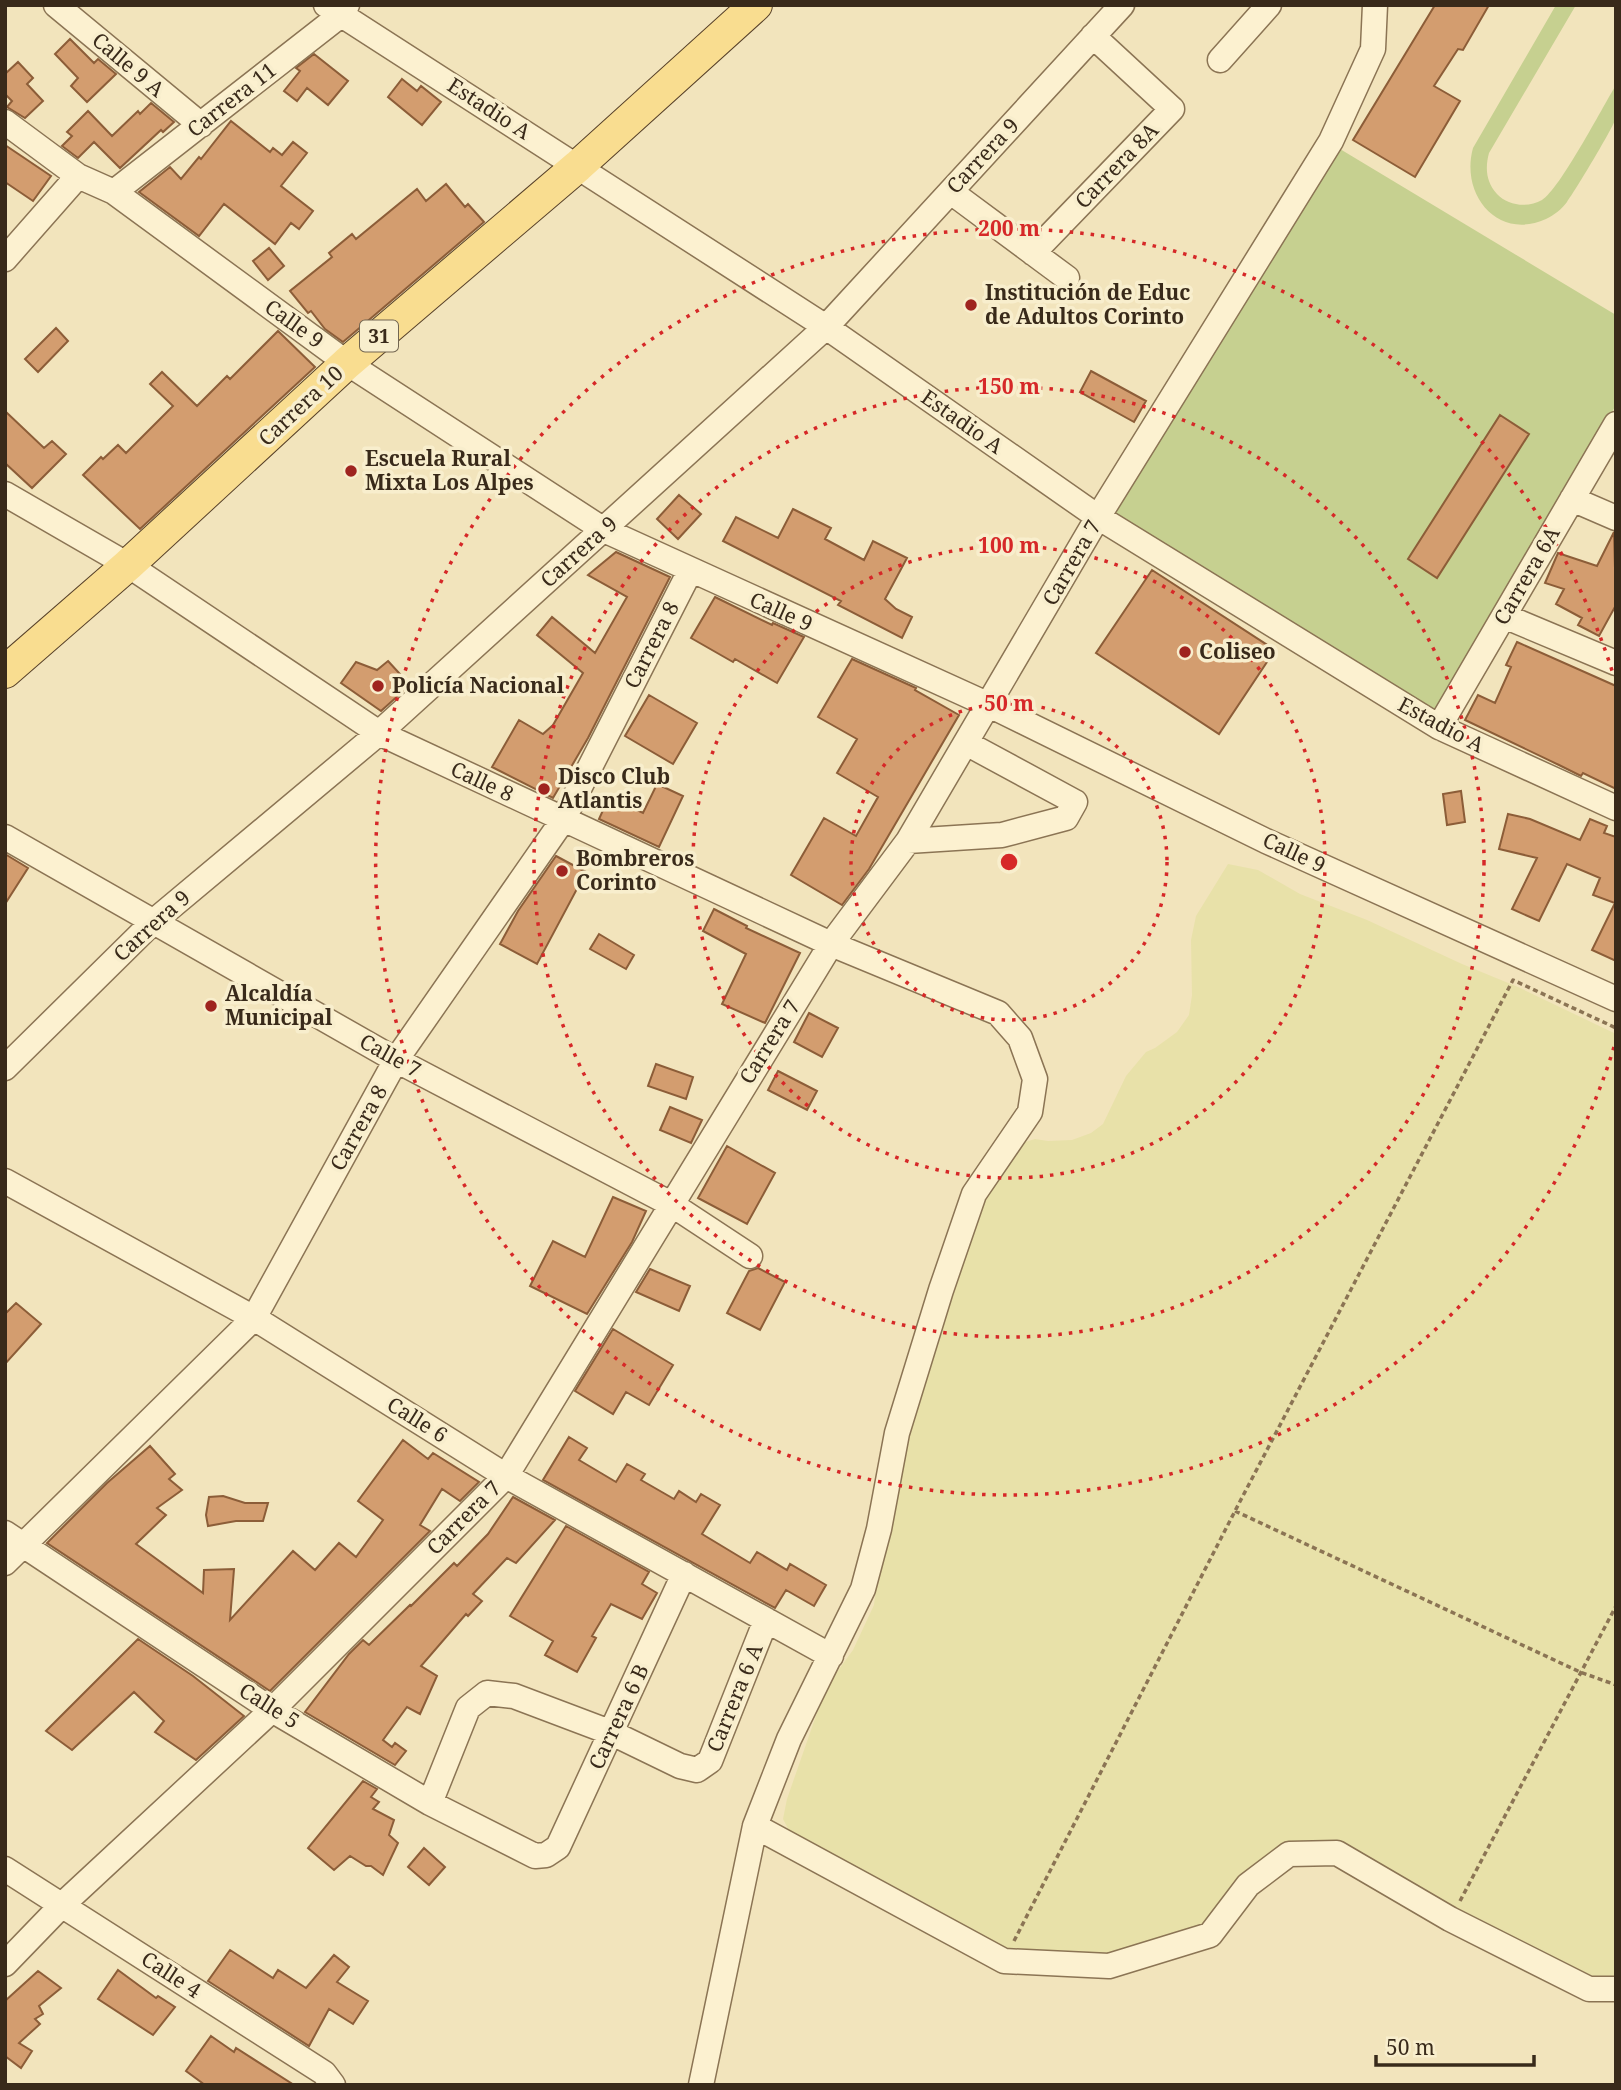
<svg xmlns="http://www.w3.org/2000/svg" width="1621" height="2090" viewBox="0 0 1621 2090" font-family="'Noto Serif',serif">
<rect width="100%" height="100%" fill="#f2e4bc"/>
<path fill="#e8e1a9" d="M1228 864 1258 870 1300 894 1367 920 1462 964 1518 987 1616 1034V1980L1592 1978 1497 1936 1447 1904 1300 1852 1214 1928 1078 1968 996 1947 794 1840 783 1819 787 1799 826 1687 853 1650 874 1605 884 1523 907 1437 975 1219 996 1177 1022 1143 1035 1139 1048 1141 1072 1140 1091 1133 1103 1124 1126 1076 1146 1052 1155 1048 1177 1032 1189 1015 1192 995 1191 940 1196 916Z"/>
<path fill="#c6d090" d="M1556 5H1576L1489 153C1485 168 1486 182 1497 194 1508 206 1528 208 1542 200 1560 189 1602 108 1616 85 1616 95 1618 108 1616 118 1613 128 1575 191 1567 202 1562 209 1554 215 1546 219 1498 241 1460 195 1473 148Z
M1340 149 1616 315V405L1436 717 1112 515Z"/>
<path fill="#d39d6f" stroke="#8c5d38" stroke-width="2" d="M1435 5H1489L1463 50 1458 49 1434 86 1460 101 1415 177 1353 140Z
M70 39 94 63 98 59 116 74 87 102 71 86 78 78 55 54Z
M314 54 348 81 328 105 307 88 297 101 284 91 300 71 296 68Z
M18 62 33 78 27 84 43 101 25 118 7 107 12 101 5 94V74Z
M402 79 417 91 421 86 441 102 422 125 388 97Z
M151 103 174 122 163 132 161 130 120 168 94 142 78 158 62 146 72 136 67 132 88 111 112 136 138 111 140 114Z
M231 121 270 152 273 148 282 155 293 142 307 153 281 186 313 211 299 229 291 223 275 244 224 204 199 236 139 192 170 167 181 179 199 157 201 159Z
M5 145 51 176 33 201 5 182Z
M446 184 465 207 468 204 484 222 343 342 325 329 311 311 308 313 290 291 332 257 329 253 352 234 356 239 417 189 426 201Z
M269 248 284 266 268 280 253 261Z
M56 328 68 341 38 372 25 359Z
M278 331 315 367 140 529 83 475 101 457 103 459 118 445 126 453 173 406 150 384 162 372 197 406 227 376 230 379Z
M1091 371 1146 401 1134 422 1080 392Z
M5 411 44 448 52 441 66 454 32 488 5 463Z
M1500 415 1529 434 1437 578 1408 559Z
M679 495 701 514 678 539 657 519Z
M793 509 831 528 825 539 864 560 873 541 907 558 885 599 896 609 912 617 902 638 838 605 841 601 723 541 736 517 778 538Z
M1614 532 1616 605 1599 636 1578 625 1582 618 1556 604 1564 589 1545 583 1558 553 1597 566Z
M616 552 670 577 588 738 553 798 492 767 519 720 543 734 553 725 583 673 537 635 552 617 595 653 627 597 588 575Z
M1152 570 1275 650 1219 734 1096 653Z
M715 597 772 625 773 623 804 637 777 683 735 659 733 662 691 638Z
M1517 642 1616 686V789L1583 773 1581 776 1559 765 1465 720 1478 695 1495 703 1511 667 1506 665Z
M852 659 916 688 915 690 959 715 869 869 842 905 791 875 824 818 856 836 878 797 837 773 857 739 818 717Z
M388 661 410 685 381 711 341 683 356 662 377 670Z
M649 695 697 723 673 764 625 736Z
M657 784 683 796 659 847 599 819 609 797 643 813Z
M1461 791 1465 822 1447 825 1443 794Z
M1508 814 1530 819 1580 840 1590 819 1607 826 1604 833 1616 837V961L1592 950 1615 903 1593 895 1600 878 1567 864 1539 921 1512 909 1537 858 1499 849Z
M5 854 28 868 5 904Z
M556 856 586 872 537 964 500 944 518 911Z
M714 909 747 926 746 928 800 953 765 1023 722 1004 746 954 703 931Z
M599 934 634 955 626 969 590 949Z
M809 1013 838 1028 822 1057 794 1042Z
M656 1064 693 1077 686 1099 648 1086Z
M778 1071 817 1091 807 1110 768 1090Z
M670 1107 702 1120 691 1143 660 1130Z
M727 1146 775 1173 747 1224 698 1198Z
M613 1197 646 1211 632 1242 587 1314 530 1286 553 1241 585 1257Z
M758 1268 785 1282 760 1330 727 1313 749 1271Z
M650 1269 690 1286 679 1311 636 1292Z
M16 1303 41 1324 5 1364V1314Z
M613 1329 673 1365 649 1405 626 1392 613 1414 575 1391Z
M569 1437 587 1448 579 1460 616 1482 627 1464 645 1474 641 1480 674 1499 679 1491 696 1502 701 1494 720 1505 702 1534 750 1563 757 1552 787 1570 790 1564 826 1585 814 1606 786 1590 775 1608 543 1480Z
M403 1440 428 1459 433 1453 479 1482 460 1501 442 1489 420 1525 430 1531 270 1691 47 1543 107 1483 150 1446 175 1474 169 1479 182 1490 157 1508 166 1515 136 1544 203 1593 204 1570 234 1569 230 1620 293 1551 315 1570 339 1543 356 1557 383 1520 358 1501Z
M223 1496 245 1503H268L263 1521H236L208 1526 206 1515 209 1497Z
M513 1497 555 1520 516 1563 507 1558 473 1594 482 1601 468 1616 466 1614 421 1666 437 1676 420 1714 407 1707 383 1740 392 1747 395 1743 406 1751 395 1765 305 1712 349 1654 363 1640 369 1645 410 1605 411 1606 454 1563 457 1566 488 1534Z
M566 1526 649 1572 642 1584 657 1593 642 1619 611 1604 592 1636 596 1638 577 1672 545 1655 553 1641 510 1616Z
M138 1639 193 1676 244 1716 196 1760 155 1732 164 1721 134 1692 72 1750 46 1731Z
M363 1781 377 1789 371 1797 379 1802 373 1809 394 1820 389 1835 398 1843 383 1875 371 1866H366L350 1856 334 1870 308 1848Z
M424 1848 445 1867 429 1885 408 1867Z
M230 1950 273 1978 278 1970 306 1988 334 1955 349 1967 337 1982 368 2001 353 2024 329 2009 309 2046 208 1981Z
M118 1970 156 1998 158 1996 175 2007 153 2035 98 1999Z
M38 1971 61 1988 39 2006 43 2014 35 2019 40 2024 19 2043 32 2051 21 2068 5 2056V2001Z
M211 2036 234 2052 236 2048 294 2085H205L186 2071Z"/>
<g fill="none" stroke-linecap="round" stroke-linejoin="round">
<defs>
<path id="minor" d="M56 5 201 125
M326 5 826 327 1098 517 1439 727 1616 808
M1220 60 1269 5
M5 122 78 176 114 192 347 363 604 530 989 705 1266 841 1616 999
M114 192 342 14 347 5
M951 192 1067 278
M1033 253 1172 109 1093 36
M5 259 78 176
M5 494 128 565 379 733 831 944 998 1013 1020 1038 1035 1079 1030 1112 974 1194 941 1290 897 1433 879 1529 863 1589 789 1739 755 1826 701 2085
M1572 499 1616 518
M1504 616 1616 663
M1439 727 1616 424
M5 837 396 1060 671 1204 750 1256
M908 841 1002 835 1066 818 1075 802 966 743
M5 1068 153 922 379 733 826 327 1122 5
M5 1181 254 1318 506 1476 831 1656
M5 1533 272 1710 430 1803 535 1856 546 1855 558 1847 684 1574
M5 1563 254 1318 396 1060 563 820 690 571
M430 1803 468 1708 487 1693 514 1696 612 1733 680 1766 697 1770 710 1761 766 1620
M755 1826 1004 1961 1109 1966 1210 1935 1248 1885 1289 1854 1337 1853 1450 1919 1589 1989H1616
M5 1869 324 2073 333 2085
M5 1964 62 1905 272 1710 506 1476 831 944 908 841 1098 517 1331 141 1373 49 1375 5"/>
<path id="major" d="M5 672 128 565 347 363 578 166 756 5"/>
</defs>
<use href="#minor" stroke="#8b7454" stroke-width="27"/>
<use href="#major" stroke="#584129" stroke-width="34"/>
<path stroke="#8b7454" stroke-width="3.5" stroke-dasharray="5 3.5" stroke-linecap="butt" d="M1235 1511 1580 1672 1616 1685
M1460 1901 1616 1606
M1014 1941 1235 1511 1513 980 1616 1028"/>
<use href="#minor" stroke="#fcf1d0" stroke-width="24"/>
<use href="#major" stroke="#f9dd90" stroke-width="32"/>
</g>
<g fill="none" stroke="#d62828" stroke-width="3.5" stroke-dasharray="3.5 7">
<circle cx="1009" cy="862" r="158"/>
<circle cx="1009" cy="862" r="316"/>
<circle cx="1009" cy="862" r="475"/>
<path d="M1614 1047A633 633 0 1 1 1614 677"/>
</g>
<g fill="#9f241f" stroke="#f8eecd" stroke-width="2.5">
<circle cx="971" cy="305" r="7"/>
<circle cx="351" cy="471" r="7"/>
<circle cx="1185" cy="652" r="7"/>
<circle cx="378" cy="686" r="7"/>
<circle cx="544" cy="789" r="7"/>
<circle cx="562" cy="871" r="7"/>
<circle cx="211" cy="1006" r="7"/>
</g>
<g text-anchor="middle" stroke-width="7" stroke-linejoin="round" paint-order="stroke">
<rect fill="#f8eecd" stroke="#726550" stroke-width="2" x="360" y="320.5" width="38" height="31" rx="5"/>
<g font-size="19" font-weight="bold" fill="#392a1a">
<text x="379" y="343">31</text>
</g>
<g font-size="21" fill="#392a1a" stroke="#f8eecd">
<text transform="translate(128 65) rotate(40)" y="7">Calle 9 A</text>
<text transform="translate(232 100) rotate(-38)" y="7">Carrera 11</text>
<text transform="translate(489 109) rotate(33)" y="7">Estadio A</text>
<text transform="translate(983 156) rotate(-47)" y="7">Carrera 9</text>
<text transform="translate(1117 166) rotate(-46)" y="7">Carrera 8A</text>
<text transform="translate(294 324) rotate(36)" y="7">Calle 9</text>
<text transform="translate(301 406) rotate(-43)" y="7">Carrera 10</text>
<text transform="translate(962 422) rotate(35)" y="7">Estadio A</text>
<text transform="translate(579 552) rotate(-42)" y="7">Carrera 9</text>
<text transform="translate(1072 563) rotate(-60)" y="7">Carrera 7</text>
<text transform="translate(1527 576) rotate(-60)" y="7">Carrera 6A</text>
<text transform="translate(781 612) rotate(24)" y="7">Calle 9</text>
<text transform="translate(652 645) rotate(-63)" y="7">Carrera 8</text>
<text transform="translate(1441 725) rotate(28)" y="7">Estadio A</text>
<text transform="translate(482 782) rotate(25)" y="7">Calle 8</text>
<text transform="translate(1294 853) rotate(25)" y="7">Calle 9</text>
<text transform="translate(152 926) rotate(-42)" y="7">Carrera 9</text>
<text transform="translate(770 1042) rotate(-58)" y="7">Carrera 7</text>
<text transform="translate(390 1056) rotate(29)" y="7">Calle 7</text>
<text transform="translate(359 1128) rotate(-61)" y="7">Carrera 8</text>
<text transform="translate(417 1420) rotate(32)" y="7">Calle 6</text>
<text transform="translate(464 1518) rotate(-45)" y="7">Carrera 7</text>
<text transform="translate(735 1698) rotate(-68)" y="7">Carrera 6 A</text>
<text transform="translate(269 1706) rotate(32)" y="7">Calle 5</text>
<text transform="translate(619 1717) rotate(-65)" y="7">Carrera 6 B</text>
<text transform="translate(171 1975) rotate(33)" y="7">Calle 4</text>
</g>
<g font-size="21" font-weight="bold" fill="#392a1a" stroke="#f8eecd" text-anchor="start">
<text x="985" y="300">Institución de Educ<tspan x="985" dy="24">de Adultos Corinto</tspan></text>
<text x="365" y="466">Escuela Rural<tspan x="365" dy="24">Mixta Los Alpes</tspan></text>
<text x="1199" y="659">Coliseo</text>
<text x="392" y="693">Policía Nacional</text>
<text x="558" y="784">Disco Club<tspan x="558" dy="24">Atlantis</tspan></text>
<text x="576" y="866">Bombreros<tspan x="576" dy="24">Corinto</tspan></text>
<text x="225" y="1001">Alcaldía<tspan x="225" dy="24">Municipal</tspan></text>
</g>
</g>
<circle cx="1009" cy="862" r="10" fill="#d62828" stroke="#f8eecd" stroke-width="3.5"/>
<g font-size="21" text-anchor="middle" font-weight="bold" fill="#d62828" stroke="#f8eecd" stroke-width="7" stroke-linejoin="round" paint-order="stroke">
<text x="1009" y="236">200 m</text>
<text x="1009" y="394">150 m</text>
<text x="1009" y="553">100 m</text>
<text x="1009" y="711">50 m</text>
</g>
<rect width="1621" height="2090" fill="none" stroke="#392a1a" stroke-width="14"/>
<path d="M1376 2055v10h158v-10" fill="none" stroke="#392a1a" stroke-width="3.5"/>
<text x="1386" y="2055" font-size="21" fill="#392a1a" stroke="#f8eecd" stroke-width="5" paint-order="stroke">50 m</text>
</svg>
